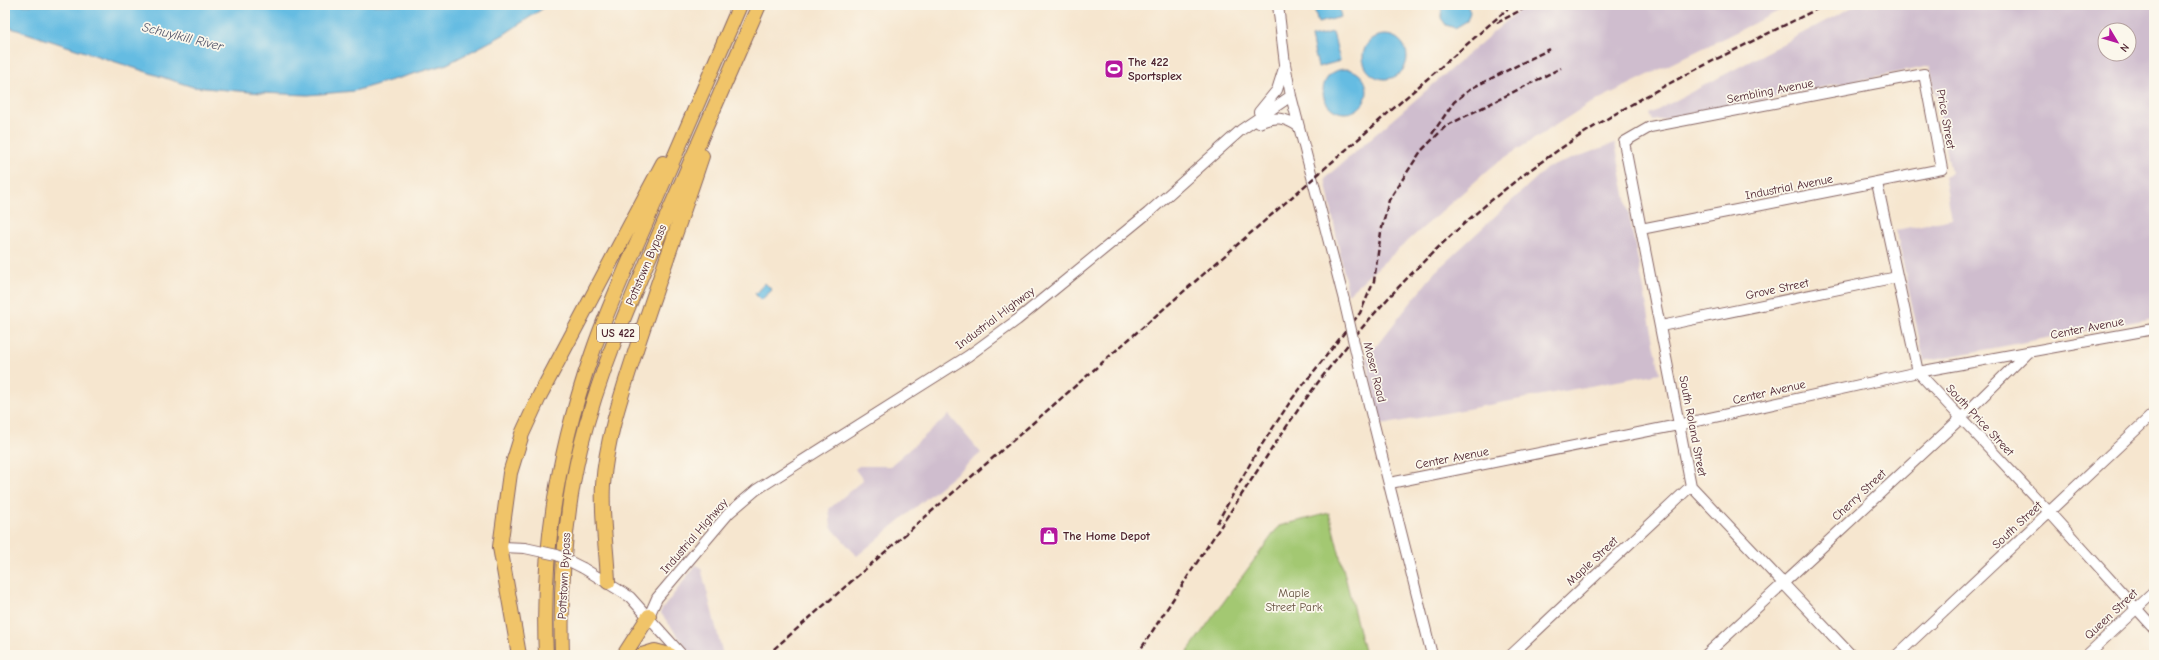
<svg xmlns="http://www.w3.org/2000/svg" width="2159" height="660" viewBox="0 0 2159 660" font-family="'Comic Neue',sans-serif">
<rect width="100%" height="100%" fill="#fbf7ec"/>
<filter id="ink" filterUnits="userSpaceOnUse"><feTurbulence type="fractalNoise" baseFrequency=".025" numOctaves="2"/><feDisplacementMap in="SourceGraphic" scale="8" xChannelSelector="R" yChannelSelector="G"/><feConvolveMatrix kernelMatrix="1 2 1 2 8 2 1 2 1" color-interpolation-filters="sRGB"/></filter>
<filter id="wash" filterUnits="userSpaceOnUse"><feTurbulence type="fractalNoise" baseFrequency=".012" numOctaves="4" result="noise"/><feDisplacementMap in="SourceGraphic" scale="16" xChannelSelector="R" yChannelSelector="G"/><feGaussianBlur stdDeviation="0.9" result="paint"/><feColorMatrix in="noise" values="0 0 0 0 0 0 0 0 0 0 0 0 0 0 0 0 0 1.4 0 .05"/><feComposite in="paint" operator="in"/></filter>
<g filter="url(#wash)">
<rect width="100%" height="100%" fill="#f6e6cf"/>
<path fill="#cfbdce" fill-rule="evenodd" d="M1525 5H1791L1587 105 1495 164 1348 294 1325 178Z
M1856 5H2154V318L1924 361 1896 230 1952 219 1944 176 1951 173 1930 66 1653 121 1650 114ZM2105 30H2129V54H2105Z
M1615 143 1660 373 1381 425 1366 359 1435 272 1547 168Z
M949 415 981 453 857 556 831 527 829 509 863 480 855 469 859 466H890Z
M696 565 701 568 723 655H692L660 612Z"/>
<path fill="#a3c872" stroke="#76744e" d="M1329 513 1365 655H1185L1279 526Z"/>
<path fill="#65bce2" stroke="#586e86" d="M5 5H548L503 35 447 64 354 91 308 95 262 93 193 87 5 26Z
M1323 5H1338L1341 17 1318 23 1314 7Z
M1443 5H1467L1470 12 1467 21 1455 28 1446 25 1441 18Z
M1333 32 1340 61 1318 67 1311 37Z
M1363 57a22 22 0 1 1 44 0a22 22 0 1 1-44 0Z
M1323 91a22 22 0 1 1 44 0a22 22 0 1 1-44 0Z
M765 283 772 290 761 300 755 294Z"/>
</g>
<g filter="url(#ink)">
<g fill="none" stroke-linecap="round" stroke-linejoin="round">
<defs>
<path id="minor" d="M1278 5 1285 64 1291 96 1344 300
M1259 112 1277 90 1284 68
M1259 123C1275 116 1285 117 1299 127
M1877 183 1918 372 2050 513 2154 628
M1641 229 1942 169 1924 74 1650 127 1624 142 1691 486 1851 655
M1661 326 1897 277
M1360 369 1432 655
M1390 483 1678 425 1918 372 2154 329
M500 547 525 548
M583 568 630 597 682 655
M649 616 657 598 729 513 756 490 968 356 1017 320 1148 213 1241 130 1291 96
M1511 655 1691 486
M1706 655 1961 418 2028 352
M1897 655 2154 413
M2087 655 2154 592"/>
<path id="highway" d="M608 582C607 550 601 517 603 485 606 443 619 402 632 362 654 293 679 225 702 156
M519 655 500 547 510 473 522 434 540 395 663 163
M546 655C541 552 558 451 592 354 609 303 633 254 654 204 683 138 711 71 740 5
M562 655C560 586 564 517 580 449 599 371 632 297 664 223 695 151 727 78 759 5
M624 655 649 616
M642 655 655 651 670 655"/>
</defs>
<use href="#minor" stroke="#866564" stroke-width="12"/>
<use href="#highway" stroke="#866564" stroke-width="16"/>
<use href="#minor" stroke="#fff" stroke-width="10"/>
<use href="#highway" stroke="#f0c469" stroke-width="14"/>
<path stroke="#4a1f2b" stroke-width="2.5" stroke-dasharray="6 3" stroke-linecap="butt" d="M1497 23 1530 5
M1432 134 1454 102 1472 88 1550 49
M1217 523 1255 455 1292 399 1360 313 1374 281 1381 232 1389 200 1421 151 1446 126 1561 68
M767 655 1512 5
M1137 655C1173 599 1209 544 1246 488 1275 444 1304 398 1338 357 1398 281 1476 206 1557 151 1641 93 1734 51 1825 5"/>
<defs>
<path id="minor-bridge" d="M1344 300 1360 369
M525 548 557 555 583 568"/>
</defs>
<use href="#minor-bridge" stroke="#866564" stroke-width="12" stroke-linecap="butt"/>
<use href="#minor-bridge" stroke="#fff" stroke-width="10"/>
</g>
</g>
<defs>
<symbol id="stadium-square" viewBox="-11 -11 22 22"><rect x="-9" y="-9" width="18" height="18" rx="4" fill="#b5179e" stroke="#fbf7ec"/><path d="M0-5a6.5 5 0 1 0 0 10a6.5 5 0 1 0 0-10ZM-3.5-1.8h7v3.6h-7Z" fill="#fff"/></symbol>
<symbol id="shop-square" viewBox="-11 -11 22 22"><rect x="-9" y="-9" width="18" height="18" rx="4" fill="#b5179e" stroke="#fbf7ec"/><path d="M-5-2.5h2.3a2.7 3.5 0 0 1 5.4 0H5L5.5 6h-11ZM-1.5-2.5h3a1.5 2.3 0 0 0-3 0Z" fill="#fff"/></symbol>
</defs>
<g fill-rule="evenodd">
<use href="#stadium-square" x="1103" y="58" width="22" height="22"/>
<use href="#shop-square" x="1038" y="525" width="22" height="22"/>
</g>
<g text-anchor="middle" stroke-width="3.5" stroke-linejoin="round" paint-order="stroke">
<rect fill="#fbf7ec" stroke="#7f6065" stroke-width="1" x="597" y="324" width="42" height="18" rx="3"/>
<g font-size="11" font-weight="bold" fill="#4a1f2b">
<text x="618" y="337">US 422</text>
</g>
<g font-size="12" font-weight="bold" fill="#4a1f2b" stroke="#fbf7ec" text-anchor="start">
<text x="1128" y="66">The 422<tspan x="1128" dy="14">Sportsplex</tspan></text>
<text x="1063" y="540">The Home Depot</text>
</g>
<g font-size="12" fill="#4a1f2b" stroke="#fbf7ec">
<text transform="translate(1770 91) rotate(-11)" y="4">Sembling Avenue</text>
<text transform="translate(1946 119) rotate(80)" y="4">Price Street</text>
<text transform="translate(1789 187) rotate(-11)" y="4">Industrial Avenue</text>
<text transform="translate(646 265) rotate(-67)" y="4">Pottstown Bypass</text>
<text transform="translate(1777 289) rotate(-12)" y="4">Grove Street</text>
<text transform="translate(995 318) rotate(-37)" y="4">Industrial Highway</text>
<text transform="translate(2087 328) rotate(-11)" y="4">Center Avenue</text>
<text transform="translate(1375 372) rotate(76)" y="4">Moser Road</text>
<text transform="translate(1769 392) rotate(-13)" y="4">Center Avenue</text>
<text transform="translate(1980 420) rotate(47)" y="4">South Price Street</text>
<text transform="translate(1693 426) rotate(79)" y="4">South Roland Street</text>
<text transform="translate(1452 458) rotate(-11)" y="4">Center Avenue</text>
<text transform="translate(1859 495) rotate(-43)" y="4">Cherry Street</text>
<text transform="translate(2017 525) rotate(-43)" y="4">South Street</text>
<text transform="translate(694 536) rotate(-49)" y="4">Industrial Highway</text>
<text transform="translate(1592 561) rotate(-43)" y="4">Maple Street</text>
<text transform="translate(564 576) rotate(-87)" y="4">Pottstown Bypass</text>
<text transform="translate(2111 614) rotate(-43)" y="4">Queen Street</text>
</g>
<g font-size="12" fill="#655240" stroke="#fbf7ec">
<text x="1294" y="597">Maple<tspan x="1294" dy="14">Street Park</tspan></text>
</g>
<g font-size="13" font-style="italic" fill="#53566b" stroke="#fbf7ec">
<text transform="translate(183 36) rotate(14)" y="5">Schuylkill River</text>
</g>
</g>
<rect width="2159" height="660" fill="none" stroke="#fbf7ec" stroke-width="20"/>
<g transform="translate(2117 42) rotate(128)"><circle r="19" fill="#fbf7ec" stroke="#b4a19f"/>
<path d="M0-3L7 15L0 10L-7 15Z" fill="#b5179e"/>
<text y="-6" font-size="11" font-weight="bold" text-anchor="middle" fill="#4a1f2b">N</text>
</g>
</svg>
